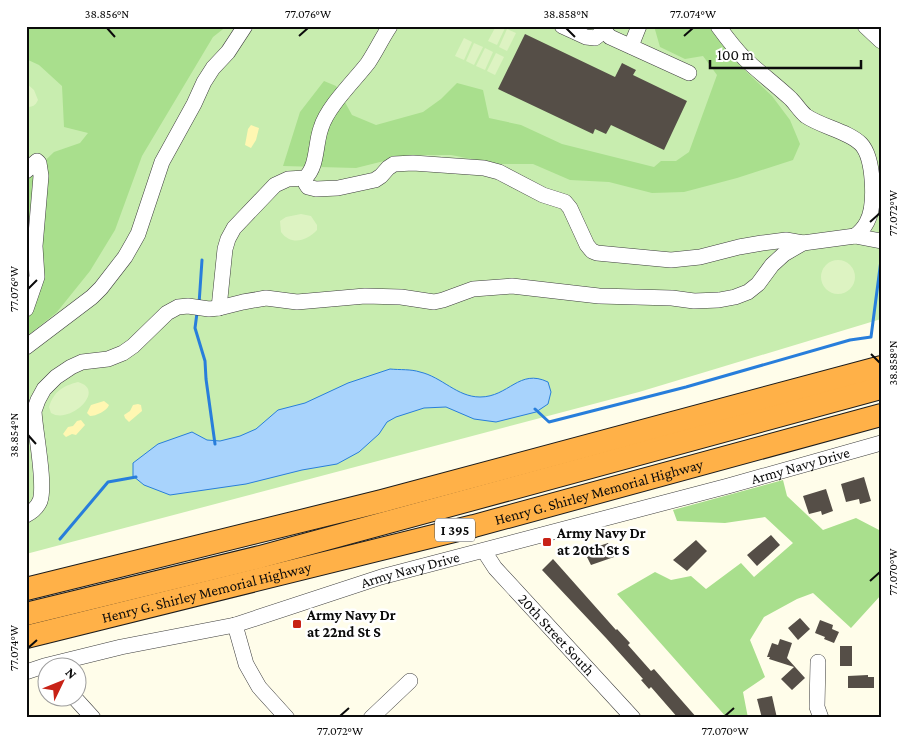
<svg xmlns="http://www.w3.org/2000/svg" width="907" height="744" viewBox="0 0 907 744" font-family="'Crimson Pro',serif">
<rect width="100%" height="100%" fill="#fffdea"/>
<path fill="#c8edaf" d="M26 26H881V319L639 392 26 554Z"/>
<path fill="#a9df8d" d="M26 26H227L213 37 142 156 115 230 90 271 57 312 26 337V179L54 152 80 143 88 133 64 127 62 86 39 65 26 59Z
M654 26H708L733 59 772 96 790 120 800 144 793 160 737 178 684 192 652 193 609 182 570 180 533 164H497L451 155H408L356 168 283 166 300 112 324 81 336 86 352 115 376 125 423 112 441 99 457 83 483 90 489 118 521 125 562 144 654 167 661 161H676L689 152 717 75 703 56 685 59 660 47Z
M783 480 787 496 823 530 856 518 881 531V595L851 628 813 593 797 599 764 617 750 640 765 677 743 692 748 718H727L617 594 655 572 671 580 691 576 706 589 741 563 754 577 793 543 765 517 725 523 677 521 673 510Z"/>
<path fill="#fff7b2" d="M251 125 259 128 256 140 251 148 245 145 248 129Z
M104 401 109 405C107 411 96 416 90 416L87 413 91 405Z
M138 404 141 405 142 411 129 422 125 418 124 415 130 411 133 405Z
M81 420 85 425 76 435 72 434 66 437 63 434 68 427 73 426 77 421Z"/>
<path fill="#ddf3c2" d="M496 26 505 28 497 45 488 41Z
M507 29 516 33 507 51 499 47Z
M464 38 472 42 464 60 455 56Z
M474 43 483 47 474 65 466 61Z
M485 48 493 52 485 70 476 66Z
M496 53 504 57 495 75 487 71Z
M26 83 34 90 38 100C35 106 33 107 26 107Z
M301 214 311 216 317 225V230C307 241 291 246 281 232L280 221 286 217Z
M821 277a17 17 0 1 1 34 0a17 17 0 1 1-34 0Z
M78 382C107 390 70 425 51 413L49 407C54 391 63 386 78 382Z"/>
<path fill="#a8d3fc" stroke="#287edb" d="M390 369C400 370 411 369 420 372 442 377 457 397 480 397 509 397 519 368 548 382L551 392 548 404 536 412 496 422 474 419 446 407 424 408 396 417 387 422 379 434 359 452 337 464 302 470 246 484 170 495 144 485 133 476V463L158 444 192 432 207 440 220 441 240 436 256 429 278 410 305 403 348 383Z"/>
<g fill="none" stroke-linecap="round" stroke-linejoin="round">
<path stroke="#287edb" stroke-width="3" d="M199 304 202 260
M197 313 195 328 205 361 206 379 215 444
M535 409 549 422 686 387 850 340 871 337 881 260
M60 539 108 482 136 477"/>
</g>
<path fill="#554e47" d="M525 34 615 77 622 63 636 70 633 75 687 101 664 150 611 125 606 134 595 129 593 134 498 89Z
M864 477 871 501 860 504 859 499 846 502 841 484Z
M826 489 833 511 822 515 821 511 809 514 803 496Z
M771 535 780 545 757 566 747 555Z
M696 540 707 551 687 571 673 560Z
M608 543 614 557 591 565 584 551Z
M553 559 616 630 617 629 630 643 628 645 651 671 654 669 697 718H678L651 687 649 689 641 680 643 679 606 638 542 570Z
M800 618 810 629 798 640 788 628Z
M820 620 833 625 832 629 839 632 834 643 824 639 825 637 815 633Z
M780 639 792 643 787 658 805 678 792 690 781 679 794 667 769 659 770 657H767L772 643 778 645Z
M840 646H852V666H840Z
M868 675V677H874V688H848V676Z
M772 696 777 718H762L757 699Z"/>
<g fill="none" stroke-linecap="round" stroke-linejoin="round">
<defs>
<g id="minor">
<path d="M562 26 586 37 595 38 604 31 606 26"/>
<path d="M718 26C726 37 735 49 745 59 760 73 776 85 791 99 796 104 800 111 806 116 822 127 848 131 861 144 874 158 876 205 867 222 864 228 860 232 855 236"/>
<path d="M865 26 881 41"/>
<path d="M604 31 610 37 689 73"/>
<path d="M631 46 639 26"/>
<path d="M26 171 37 161 39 163 41 176 35 246 37 277 26 309"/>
<path d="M305 178 306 184 308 187 316 189 338 188 375 180 381 176 388 168 394 164 413 163 484 168 499 172 543 195 565 202 570 208 587 245 592 251 597 253 671 260 700 257 739 247 762 243 786 240 803 243"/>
<path d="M219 308 225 249 228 239 234 228 275 185 288 179 305 178C318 166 315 144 321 128 327 107 355 80 368 63 376 51 382 38 390 26"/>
<path d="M26 347 92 297 101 288 125 257 133 243 138 234 162 162 194 104 204 82 213 68 228 52 245 26"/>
<path d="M26 515C32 512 37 508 40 501 46 484 35 432 34 411L38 400 44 389 56 377 71 367 82 362 108 359 123 353 133 346 167 313 178 307 188 306 209 309 219 308 243 302 266 298 297 302 365 296 401 297 434 302 443 300 473 289 512 286 599 296 672 298 694 301 719 300 735 297 748 292 758 284 772 265 784 254 803 243 855 236 881 241"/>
<path id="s1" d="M484 551 495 568 633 718"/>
<path d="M235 625 246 664 259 687 287 718"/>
<path d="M818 662 817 707 821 718"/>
<path id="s2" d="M26 672 44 666 121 647 235 625 381 577 728 486 881 443"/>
<path d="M73 696 93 718"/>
<path d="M371 718 410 681"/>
</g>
<g id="highway">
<path d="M26 589 382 501 881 367"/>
<path d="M26 614 260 557 881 388"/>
<path id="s3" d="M26 637 474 526 881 415"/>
</g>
</defs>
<use href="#minor" stroke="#3e3e3e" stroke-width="16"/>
<use href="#highway" stroke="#1c1c1c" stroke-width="24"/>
<use href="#minor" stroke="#fff" stroke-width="15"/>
<use href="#highway" stroke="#ffb148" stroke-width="22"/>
</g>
<path fill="none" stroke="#0b0b0b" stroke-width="2" d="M107 28 115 37M566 28 575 37M299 36 308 28M684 36 693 28M870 222 880 213M28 289 37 280M871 354 880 363M28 435 36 444M870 581 880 572M28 648 37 640M340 716 349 708M725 716 734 708"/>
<g fill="#c82216" stroke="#fff" stroke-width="2">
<rect x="542" y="537" width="10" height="10" rx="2.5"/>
<rect x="292" y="619" width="10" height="10" rx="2.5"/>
</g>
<g text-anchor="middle" stroke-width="5" stroke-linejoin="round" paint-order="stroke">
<rect fill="#fff" stroke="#545454" stroke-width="1" x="435" y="518.5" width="40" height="23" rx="4"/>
<g font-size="14" font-weight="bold" fill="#0b0b0b">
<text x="455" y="535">I 395</text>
</g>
<g font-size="15" fill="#0b0b0b" stroke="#fff">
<text dy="5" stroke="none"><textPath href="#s2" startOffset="802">Army Navy Drive</textPath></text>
<text dy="5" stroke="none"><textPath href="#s3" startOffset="591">Henry G. Shirley Memorial Highway</textPath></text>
<text dy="5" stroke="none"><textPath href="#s2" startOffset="398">Army Navy Drive</textPath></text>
<text dy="5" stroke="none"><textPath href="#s3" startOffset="186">Henry G. Shirley Memorial Highway</textPath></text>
<text dy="5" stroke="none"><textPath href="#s1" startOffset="111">20th Street South</textPath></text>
</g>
<g font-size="15" font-weight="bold" fill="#0b0b0b" stroke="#fff" text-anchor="start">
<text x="557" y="538">Army Navy Dr<tspan x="557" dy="17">at 20th St S</tspan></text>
<text x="307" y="620">Army Navy Dr<tspan x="307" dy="17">at 22nd St S</tspan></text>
</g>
</g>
<rect width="907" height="744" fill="none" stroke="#ffffff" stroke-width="55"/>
<g transform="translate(62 682) rotate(47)"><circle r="24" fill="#ffffff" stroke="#9d9d9d"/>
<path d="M0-4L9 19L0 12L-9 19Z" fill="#c82216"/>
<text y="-8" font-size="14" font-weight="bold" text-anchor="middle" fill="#0b0b0b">N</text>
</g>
<path d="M710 60v8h151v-8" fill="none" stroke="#0b0b0b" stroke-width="2.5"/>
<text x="717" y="60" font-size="15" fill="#0b0b0b" stroke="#ffffff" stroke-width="4" paint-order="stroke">100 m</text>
<rect x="28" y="28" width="852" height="688" fill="none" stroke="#0b0b0b" stroke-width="2"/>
<g font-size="12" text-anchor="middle" fill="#0b0b0b">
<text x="107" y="18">38.856°N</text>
<text x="308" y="18">77.076°W</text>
<text x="566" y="18">38.858°N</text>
<text x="693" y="18">77.074°W</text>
<text transform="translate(893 213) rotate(-90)" y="4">77.072°W</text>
<text transform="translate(14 289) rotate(-90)" y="4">77.076°W</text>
<text transform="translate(893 363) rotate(-90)" y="4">38.858°N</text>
<text transform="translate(14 435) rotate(-90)" y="4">38.854°N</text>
<text transform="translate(893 572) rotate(-90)" y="4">77.070°W</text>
<text transform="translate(14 648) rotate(-90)" y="4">77.074°W</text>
<text x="340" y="735">77.072°W</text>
<text x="725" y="735">77.070°W</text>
</g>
</svg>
